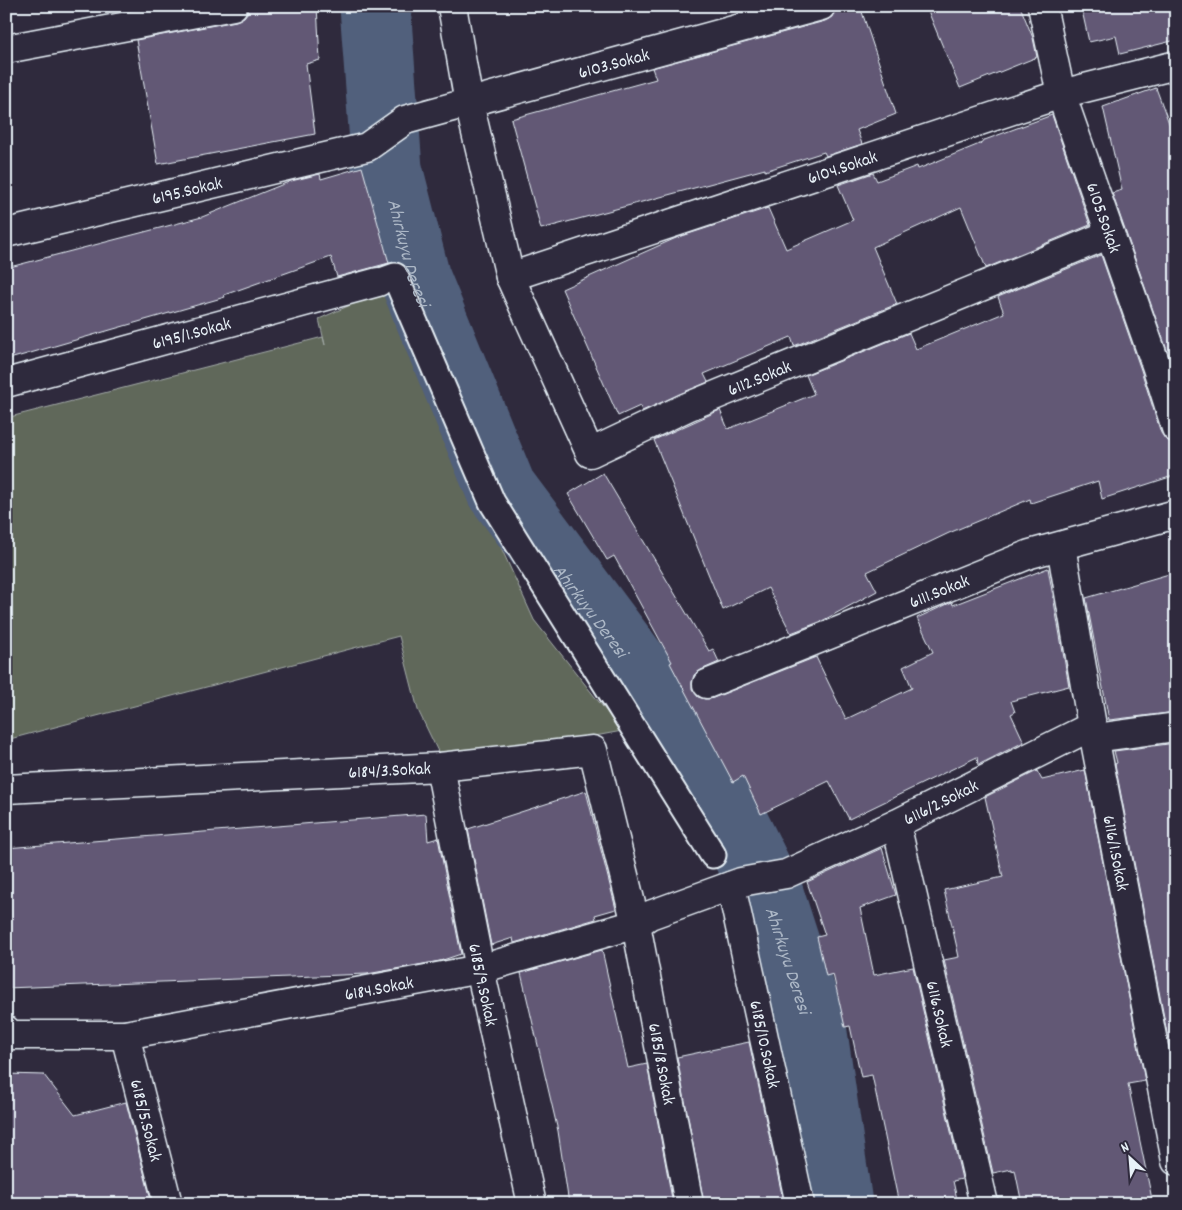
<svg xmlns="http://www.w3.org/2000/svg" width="1182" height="1210" viewBox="0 0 1182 1210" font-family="Dekko,sans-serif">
<rect width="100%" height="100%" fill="#2f2a3d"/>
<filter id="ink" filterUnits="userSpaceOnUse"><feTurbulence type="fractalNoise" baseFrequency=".02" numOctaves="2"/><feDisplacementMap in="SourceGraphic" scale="10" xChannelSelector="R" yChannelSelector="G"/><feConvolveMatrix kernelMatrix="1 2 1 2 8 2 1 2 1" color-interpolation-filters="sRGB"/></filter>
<g filter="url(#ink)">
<path fill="#60675a" stroke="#a4aca9" d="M384 290 534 620 622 731 444 764 418 710 399 636 6 740V418L323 337 325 345 319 319Z"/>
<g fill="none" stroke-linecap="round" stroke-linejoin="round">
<path stroke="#51607b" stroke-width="71" id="s1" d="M375 6 387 169 415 279 501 489 697 751 768 894 811 1027 837 1204"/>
</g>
<path fill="#625874" stroke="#e8f1f8" d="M248 6H317L320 60 306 64 315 134 158 164 136 40 236 21 244 17 248 12Z
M836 6H860L896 114 857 130 862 144 826 156 824 152 765 171V169L541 229 511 119 656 79 652 68 825 21 832 17Z
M926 6H1020L1033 38 1037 57 960 88Z
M1081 6H1176V40L1120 54 1116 36 1089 42Z
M1156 88 1176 142V376L1112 193 1122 190 1103 107Z
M1052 115 1090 225 986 268 961 207 873 247 897 304 794 346 791 337 704 374 708 382 642 411 640 406 618 416 562 289 676 238 768 208 786 249 853 220 838 185 873 173 877 181 917 166 918 169 982 143V141Z
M362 167 389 263 337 277 331 257 224 295 225 297 6 360V268L202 217 291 181 320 174 321 179Z
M1101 255 1141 370 1161 433 1166 440 1176 443V475L1102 499 1098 481 1031 503 1030 499 949 533 867 572 877 591 822 621 791 633 768 588 723 610 654 440 720 410 728 429 814 394 806 375 909 333 916 349 931 343 1004 313 998 297Z
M603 473 709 651 713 649 719 662 701 670 694 675 692 682V689L698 697 705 699 713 698 816 657 846 719 912 688 903 667 933 652 917 618 952 602 953 605 1048 568 1069 686 1011 701 1015 712 1011 714 1024 742 978 765 977 757 849 819 829 781 761 814 743 776 733 782 670 663 672 662 614 556 607 560 568 494Z
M1176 572V712L1109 720 1086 598Z
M1176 743V1074H1175L1115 764 1117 763 1114 751Z
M1085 770 1145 1081 1128 1084 1153 1204H1022L1015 1170 1012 1171V1169L993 1173 944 960 959 957 944 890 1003 877 985 797 1037 771 1042 780Z
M586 791 616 909 595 915 596 919 514 943 513 938 491 945 468 829Z
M426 814 428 841 438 838 461 954 440 961 367 974 6 988V848Z
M882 848 896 895 860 908 874 975 913 967 962 1179 953 1181 958 1204H899L872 1075 861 1077 850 1026 845 1027 833 974 826 976 817 937 825 935 807 882Z
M602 950 628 1068 647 1064 673 1204H569L558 1131 521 973Z
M749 1042 784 1204H704L677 1057Z
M6 1074 44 1075 75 1115 126 1102 152 1204H6Z"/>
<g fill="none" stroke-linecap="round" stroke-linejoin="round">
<defs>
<path id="pedestrian" d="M378 282 395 276 492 502 713 855"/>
<g id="minor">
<path id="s2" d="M452 6 469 103 510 277 590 453 687 407 1110 234"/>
<path id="s3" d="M1042 6 1061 94 1156 365 1176 428"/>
<path d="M6 49 233 6"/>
<path id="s4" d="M6 233 367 147 405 120 821 6"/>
<path id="s5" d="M510 277 1061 94 1176 65"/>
<path id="s6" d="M6 383 378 282"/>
<path id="s7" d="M1061 546 1092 726 1176 1161"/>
<path id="s8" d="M707 684 1030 554 1176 514"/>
<path d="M1095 738 1176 727"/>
<path id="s9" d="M440 767 480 969 532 1204"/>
<path id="s10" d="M6 789 440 767 593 750 636 924 689 1204"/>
<path id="s11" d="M896 824 984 1204"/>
<path id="s12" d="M731 886 800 1204"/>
<path id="s13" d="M6 1030 9 1035H125L480 969 636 924 650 915 741 882 786 874 896 824 1092 726"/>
<path id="s14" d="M125 1035 168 1204"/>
</g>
</defs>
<use href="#pedestrian" stroke="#e8f1f8" stroke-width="29"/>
<use href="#minor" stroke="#e8f1f8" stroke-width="31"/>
<use href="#pedestrian" stroke="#2f2a3d" stroke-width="25"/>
<use href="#minor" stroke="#2f2a3d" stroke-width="28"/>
</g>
</g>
<g text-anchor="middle" stroke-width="4" stroke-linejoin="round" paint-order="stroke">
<g font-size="18" fill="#e8f1f8" stroke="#2f2a3d">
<text dy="6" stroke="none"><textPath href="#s4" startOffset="634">6103.Sokak</textPath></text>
<text dy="6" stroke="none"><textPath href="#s5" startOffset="350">6104.Sokak</textPath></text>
<text dy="6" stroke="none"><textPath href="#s4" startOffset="186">6195.Sokak</textPath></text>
<text dy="6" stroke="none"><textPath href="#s3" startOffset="221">6105.Sokak</textPath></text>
<text dy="6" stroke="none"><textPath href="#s6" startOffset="192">6195/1.Sokak</textPath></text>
<text dy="6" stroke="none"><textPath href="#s2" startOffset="656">6112.Sokak</textPath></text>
<text dy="6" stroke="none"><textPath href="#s8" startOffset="250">6111.Sokak</textPath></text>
<text dy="6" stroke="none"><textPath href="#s10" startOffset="384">6184/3.Sokak</textPath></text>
<text dy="6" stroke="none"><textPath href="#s13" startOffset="975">6116/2.Sokak</textPath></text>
<text dy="6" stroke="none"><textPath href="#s7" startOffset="312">6116/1.Sokak</textPath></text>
<text dy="6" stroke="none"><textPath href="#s9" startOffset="222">6185/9.Sokak</textPath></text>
<text dy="6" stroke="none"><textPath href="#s13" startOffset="380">6184.Sokak</textPath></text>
<text dy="6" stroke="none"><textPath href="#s11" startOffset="195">6116.Sokak</textPath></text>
<text dy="6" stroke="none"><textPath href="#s12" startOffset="162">6185/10.Sokak</textPath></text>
<text dy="6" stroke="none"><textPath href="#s10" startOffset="910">6185/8.Sokak</textPath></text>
<text dy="6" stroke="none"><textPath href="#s14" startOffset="88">6185/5.Sokak</textPath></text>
</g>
<g font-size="19" font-style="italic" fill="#acb7c6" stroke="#2f2a3d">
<text dy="7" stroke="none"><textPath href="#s1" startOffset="250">Ahırkuyu Deresi</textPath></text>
<text dy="7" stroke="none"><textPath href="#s1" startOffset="655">Ahırkuyu Deresi</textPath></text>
<text dy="7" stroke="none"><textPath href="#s1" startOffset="1060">Ahırkuyu Deresi</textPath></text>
</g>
</g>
<rect width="1182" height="1210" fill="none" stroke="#2f2a3d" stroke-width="25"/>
<rect x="12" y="12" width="1157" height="1185" fill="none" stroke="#e8f1f8" stroke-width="2" filter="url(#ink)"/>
<g transform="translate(1130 1158) rotate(334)" stroke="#2f2a3d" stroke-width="4" paint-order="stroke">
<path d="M0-4L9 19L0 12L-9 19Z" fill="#e8f1f8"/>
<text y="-8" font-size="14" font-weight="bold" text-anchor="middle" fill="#e8f1f8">N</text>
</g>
</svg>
